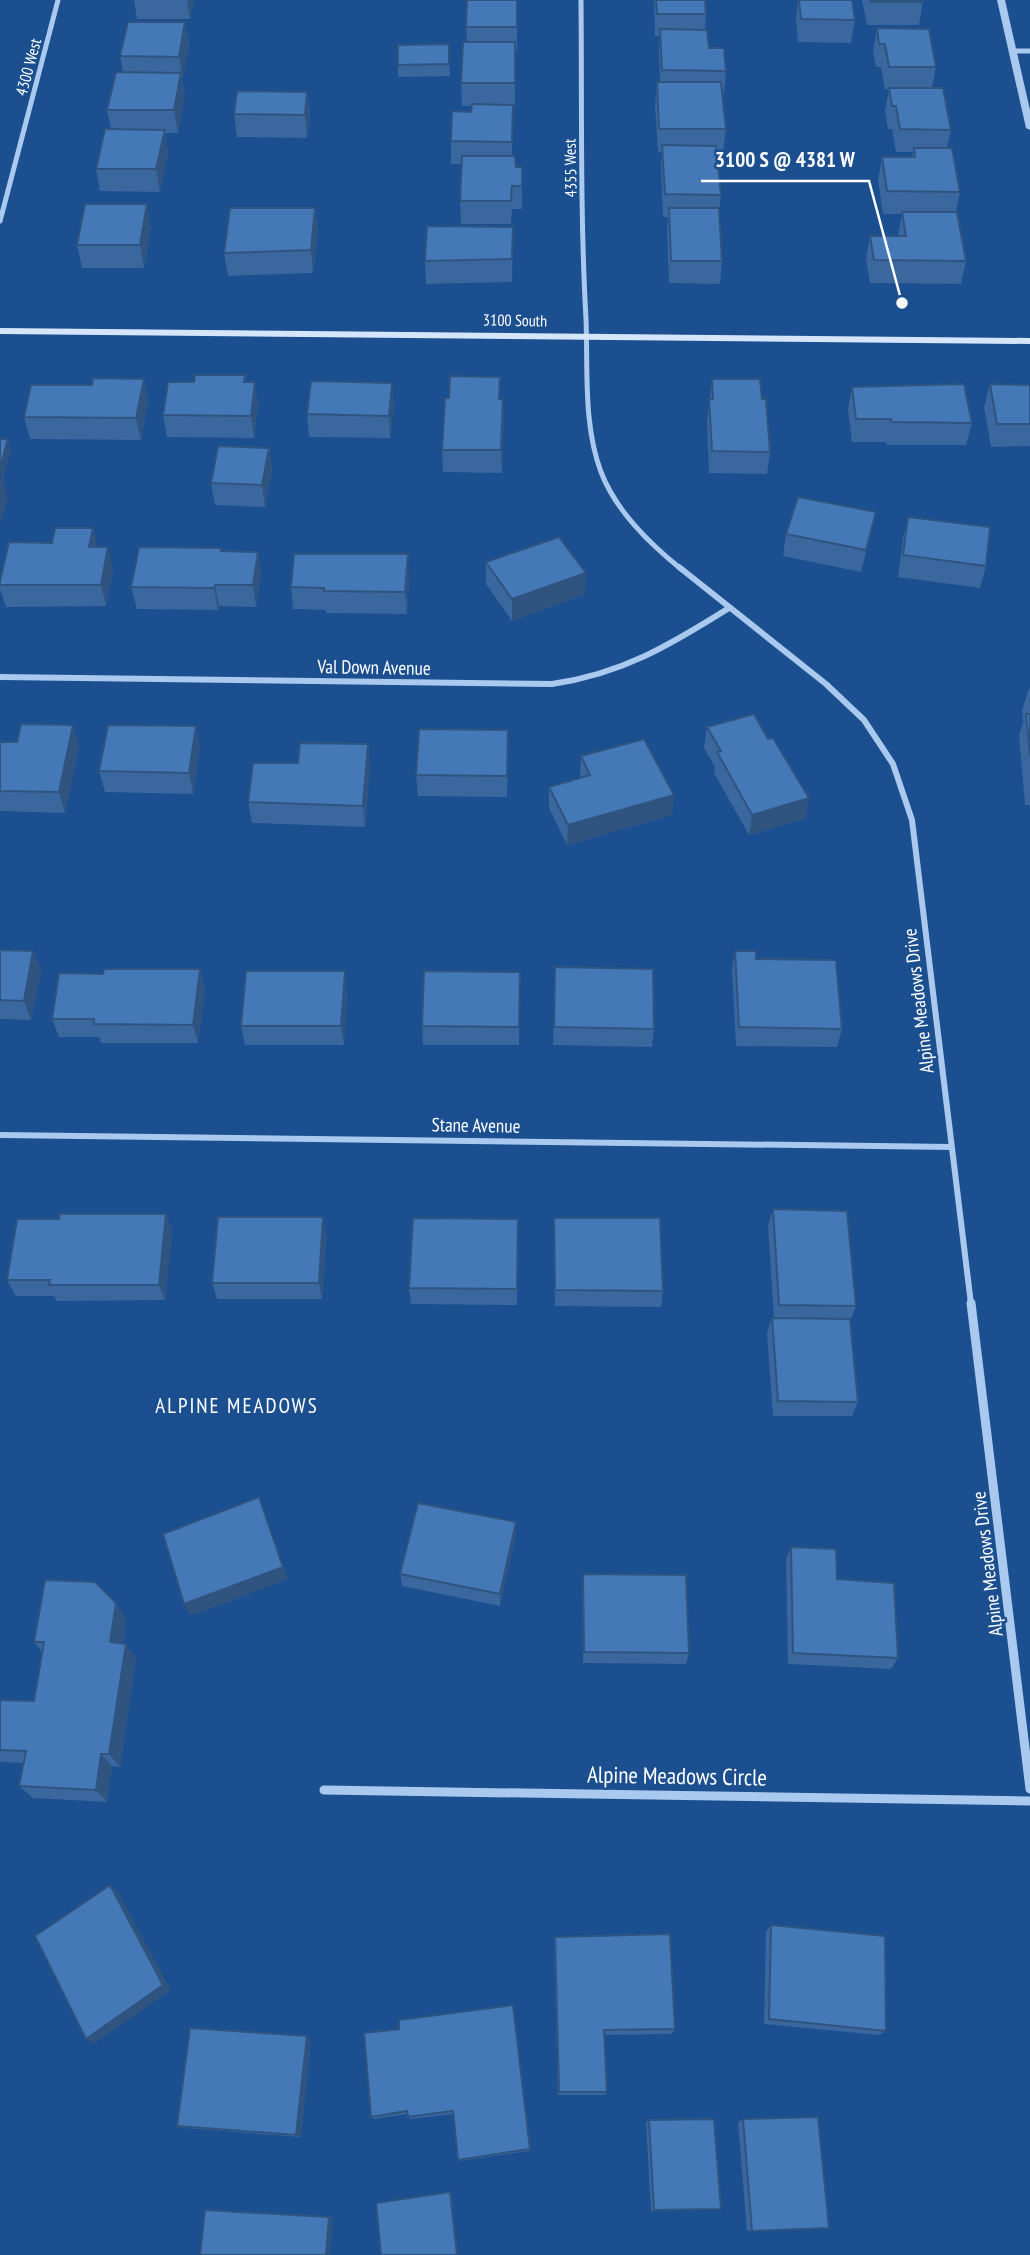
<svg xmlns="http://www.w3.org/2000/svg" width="1030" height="2255" viewBox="0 0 1030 2255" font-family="'PT Sans Narrow',sans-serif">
<rect width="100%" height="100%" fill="#1b4f8f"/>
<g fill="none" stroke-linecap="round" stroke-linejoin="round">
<path stroke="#a9c9ee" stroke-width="5" d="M581 0C582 106 580 213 586 319 588 369 583 424 601 472 616 511 649 543 681 569
M1012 51H1030
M0 221 58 0"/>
<path stroke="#a9c9ee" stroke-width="6" d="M679 567 826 684 864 720 893 764 912 820 971 1304
M0 677 552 684C622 674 670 645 729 608
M0 1135 952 1147"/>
<path stroke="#a9c9ee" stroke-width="9" d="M971 1303 1030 1789
M324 1790 1030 1801"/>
<path fill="#a9c9ee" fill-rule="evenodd" d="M997 0H1005L1030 110V130L1026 128Z"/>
<path fill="#d6e6fa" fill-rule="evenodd" d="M0 328 1030 338V344L0 334Z"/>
</g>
<path fill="#3a679d" d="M134 0H194L190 19H137Z
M517 0V50H515V106H513L512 156 516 167H522V209H512L511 224H461L460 201 462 164H451V141L471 112 472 106H462L461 83 467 42 466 27Z
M654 0H705L706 14 705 30 709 48 726 71 724 94H722L726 129 723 152H717L721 195 719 211 722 261 720 284 669 283 667 231 668 217H663L661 168 662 152H658L655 105 657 82H660L659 52 660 36H655Z
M798 0H852L855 20 851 43 798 42 796 20Z
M862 0H923L919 25H867Z
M185 22 189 45 182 79 185 96 178 133H165L168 152 160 192 100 191 96 169 111 129 107 110 123 72 120 56Z
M877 28 936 67 932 88 951 130 947 148 960 192 956 212 966 261 961 284 870 283 866 259 870 236H898L902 214H883L878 180 882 157H912L913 152H896L892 129H888L885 111 889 89H885L881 67H876L873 51Z
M449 44 450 76 398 77V45Z
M307 92 310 114 307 138 237 137 234 114Z
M315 208 318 231 313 273 228 276 224 253Z
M151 226 144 268H82L77 245Z
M513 227 512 282 426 284 425 261Z
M245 375 246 382 258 405 254 438 167 437 163 415 194 382Z
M500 377V399H503L502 473 443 472 442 450 449 398Z
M144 379 148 401 141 440 30 439 24 417Z
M712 379 762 399 770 452 767 474 709 473 707 421Z
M990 384 1030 385V446L991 447 984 407Z
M852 387 972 423 966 445H887L886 442H852L848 409Z
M394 405 390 438 309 437 307 414Z
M269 448 272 470 265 507 215 505 211 483Z
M876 512 871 534 861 572 783 556 786 534Z
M908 517 986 566 980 588 898 577 903 539Z
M98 547 113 569 106 606 6 607 0 589V581Z
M222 551 261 574 256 607 219 606 218 610 137 609 131 587Z
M486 562 585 594 512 621 486 584Z
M409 576 407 614 326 613V610L293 609 291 587Z
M1029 688H1030V805H1025L1019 735 1023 723 1022 710Z
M707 727 768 739 809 798 805 819 749 835 714 773 715 767 704 748Z
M0 742 79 746 65 813 0 811Z
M200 747 193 794 105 792 99 771Z
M508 751 507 797 418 796 416 775Z
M581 756 672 815 567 845 549 808V787L580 778Z
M370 765 365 827 252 823 248 802Z
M0 950 33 951 41 970 31 1020 0 1019Z
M735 951 756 959 842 1029 837 1047 736 1046 732 970Z
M555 967 654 1029 652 1047 553 1045Z
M200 969 205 989 198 1043H101L99 1037H59L52 1019 103 974Z
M520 972 519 1045H423L422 1026Z
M347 991 344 1045H245L241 1026Z
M773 1209 856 1306 850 1322 858 1402 852 1416H773L767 1333 772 1318H774L768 1226Z
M166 1214 172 1231 165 1300 57 1301 54 1296H16L7 1280 59 1219Z
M554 1218 663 1291 661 1307 555 1306Z
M518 1219 517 1305 411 1304 409 1288Z
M326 1234 322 1299H217L212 1283Z
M516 1534 500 1606 402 1586 400 1574Z
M791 1547 837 1579 898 1658 891 1669 788 1664 786 1559Z
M583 1574 689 1653 686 1664 583 1663 582 1586Z
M116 1603 126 1619 123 1643 136 1659 120 1767 112 1766 107 1802 33 1798 19 1786 24 1763 0 1762V1700L34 1701 42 1652 34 1642Z
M771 1925 886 2031 879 2035 764 2024 766 1931Z
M555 1937 675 2029 672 2034 604 2035 607 2092 605 2095H558L554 1943Z
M364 2033 530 2149 529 2151 459 2161 458 2160 453 2114 410 2119 407 2114 374 2119 371 2117Z
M311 2040 301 2137 184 2128 177 2126Z
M743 2119 829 2228 747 2231 738 2122Z
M649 2120 716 2209 651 2211 646 2122Z"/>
<path fill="#305480" d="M187 0H194L190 19Z
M185 22 189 45 183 79 179 57Z
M181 73 185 96 178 133 174 110Z
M307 92 310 114 307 138 305 115Z
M165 130 168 152 160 192 156 169Z
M147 204 151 226 144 268 140 245Z
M315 208 318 231 313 273 311 250Z
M144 379 148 401 141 440 136 418Z
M255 382 258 405 254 438 251 416Z
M392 383 394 405 390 438 389 416Z
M503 399 504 421 502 473 501 450Z
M8 439 11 450 3 480 8 497 1 524 0 519V481L1 476 0 468Z
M269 448 272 470 265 507 262 485Z
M876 512 871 534 861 572 866 550Z
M93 528 99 550 89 547Z
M108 547 113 569 106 606 101 585Z
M258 552 261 574 256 607 253 585Z
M408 554 409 576 407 614 405 592Z
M586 573 585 594 512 621V599Z
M215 585 219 606 218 610 214 588Z
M73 725 79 746 65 813 59 792Z
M196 726 200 747 193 794 189 773Z
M368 744 370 765 365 827 363 806Z
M674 795 672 815 567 845 568 825Z
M809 798 805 819 749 835 752 815Z
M33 951 41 970 31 1020 24 1001Z
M200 969 205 989 198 1043 193 1025Z
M345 971 347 991 344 1045 341 1026Z
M166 1214 172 1231 165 1300 159 1285Z
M323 1217 326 1234 322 1299 319 1283Z
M516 1522V1534L500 1606V1594Z
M283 1567 288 1579 191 1616 184 1604Z
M116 1603 126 1619 121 1658 110 1642Z
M126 1644 136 1659 120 1767 109 1754Z
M101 1754 112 1766 107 1802 96 1790Z
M110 1885 118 1892 171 1990 95 2043 86 2039Z
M307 2036 311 2040 301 2137 296 2135Z
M450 2192 452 2193 458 2255H457Z
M329 2217H333L330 2255H326Z"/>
<path fill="#4478b7" stroke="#305480" stroke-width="2" d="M467 0H517V27H466Z
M656 0H705L706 14H657Z
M799 0H852L855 20 801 19Z
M871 0H923V2H871Z
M128 22H185L179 57 120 56Z
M877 28 929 29 936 67H889L885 44H879Z
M660 29 707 30 709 48H724L726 71 662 70Z
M463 42H515V83H461Z
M449 44V64L398 65V45Z
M116 72 181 73 174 110H107Z
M657 82H721L726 129H659Z
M889 88H943L951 130 900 129 896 106H892Z
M237 91 307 92 305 115 234 114Z
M472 104 513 105 512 142 451 141 452 111 471 112Z
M105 129 165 130 156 169H96Z
M662 145 716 146 721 195 665 194Z
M914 148H952L960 192 887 191 882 157H915Z
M462 156H515L516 167H522V186H512L511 201H460Z
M85 204H147L140 245H77Z
M230 208H315L311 250 224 253Z
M669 208H719L722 261H671Z
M902 212H957L966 261 874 260 870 236H906Z
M427 226 513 227 512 259 425 261Z
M195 375H245L244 382H255L251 416 163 415 168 382H194Z
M450 376 500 377 499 399H503L501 450H442L445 398H449Z
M93 378 144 379 136 418 24 417 31 385H92Z
M712 379H760L762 399H766L770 452 712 451 709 399H713Z
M311 381 392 383 389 416 307 414Z
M964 384 972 423 892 422 891 419H856L852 387Z
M990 384 1030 385V424H997Z
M0 439H8L0 468Z
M218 446 269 448 262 485 211 483Z
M798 497 876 512 866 550 786 534Z
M908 517 990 527 986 566 903 555Z
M55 528H93L89 547H108L101 585H0V581L9 542 52 543Z
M559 537 586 573 512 599 486 562Z
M139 547 222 548 221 551 258 552 253 585H215L214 588 131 587Z
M294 554H408L405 592 324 591V588L291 587Z
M754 714 768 739 773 738 809 798 752 815 717 752 721 751 707 727Z
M1026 714H1030V756Z
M21 724 73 725 59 792 0 791V742H17Z
M108 725 196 726 189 773 99 771Z
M419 729 508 730 507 776 416 775Z
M644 739 674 795 568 825 549 787 590 775 581 756Z
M300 743 368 744 363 806 248 802 253 763H298Z
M0 950 33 951 24 1001 0 1000Z
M735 951H756V959L836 960 842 1029 739 1027Z
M555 967 653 969 654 1029 554 1027Z
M104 969H200L193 1025 94 1024V1019H52L59 973 103 974Z
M246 971H345L341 1026H241Z
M424 971 520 972 519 1027 422 1026Z
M773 1209 847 1211 856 1306 779 1305Z
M60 1214H166L159 1285H49L50 1280H7L17 1219H59Z
M218 1217H323L319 1283H212Z
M413 1218 518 1219 517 1289 409 1288Z
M554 1218H660L663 1291 555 1290Z
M772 1318 850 1319 858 1402 778 1401Z
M259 1497 283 1567 184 1604 163 1534Z
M418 1503 516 1522 500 1594 400 1574Z
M791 1547 836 1549 837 1579 894 1583 898 1658 793 1653Z
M583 1574 686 1575 689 1653 584 1652Z
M45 1580 95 1582 116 1603 110 1642 126 1644 109 1754H101L96 1790 19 1786 26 1751 0 1750V1700L34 1701 44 1642H34Z
M110 1885 163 1985 86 2039 35 1936Z
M771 1925 885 1936 886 2031 769 2019Z
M670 1934 675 2029 604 2030 607 2092H559L555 1937Z
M513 2005 530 2149 458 2160 453 2111 408 2117 407 2111 371 2117 364 2033 399 2029V2020Z
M190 2028 307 2036 296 2135 177 2126Z
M818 2117 829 2228 752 2231 743 2119Z
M714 2119 721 2209 654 2210 649 2120Z
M450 2192 457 2255H381L376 2203Z
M205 2210 329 2217 326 2255H200Z"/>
<g text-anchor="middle" stroke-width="5" stroke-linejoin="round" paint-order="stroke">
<g font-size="16" fill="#fff" stroke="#1b4f8f">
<text transform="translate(28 67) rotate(-75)" y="6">4300 West</text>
<text transform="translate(570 168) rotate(-91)" y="6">4355 West</text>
<text transform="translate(515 320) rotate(1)" y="6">3100 South</text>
</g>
<g font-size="19" fill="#fff" stroke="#1b4f8f">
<text transform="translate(374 667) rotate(1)" y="7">Val Down Avenue</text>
<text transform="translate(918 1001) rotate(-97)" y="7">Alpine Meadows Drive</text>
<text transform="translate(476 1125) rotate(1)" y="7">Stane Avenue</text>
<text transform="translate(987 1564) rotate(-97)" y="7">Alpine Meadows Drive</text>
</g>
<g font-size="21" letter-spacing="2" fill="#fff" stroke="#1b4f8f">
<text x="237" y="1413">ALPINE MEADOWS</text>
</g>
<g font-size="23" fill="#fff" stroke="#1b4f8f">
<text transform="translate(677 1776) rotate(1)" y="8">Alpine Meadows Circle</text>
</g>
</g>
<path fill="none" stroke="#fff" stroke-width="2.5" d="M902 303L869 181H701"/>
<circle fill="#fff" stroke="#1b4f8f" stroke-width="2.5" cx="902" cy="303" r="7"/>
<g font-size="21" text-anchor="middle" font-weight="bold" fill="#fff" stroke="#1b4f8f" stroke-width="5" stroke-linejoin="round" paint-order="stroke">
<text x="785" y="167">3100 S @ 4381 W</text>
</g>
</svg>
